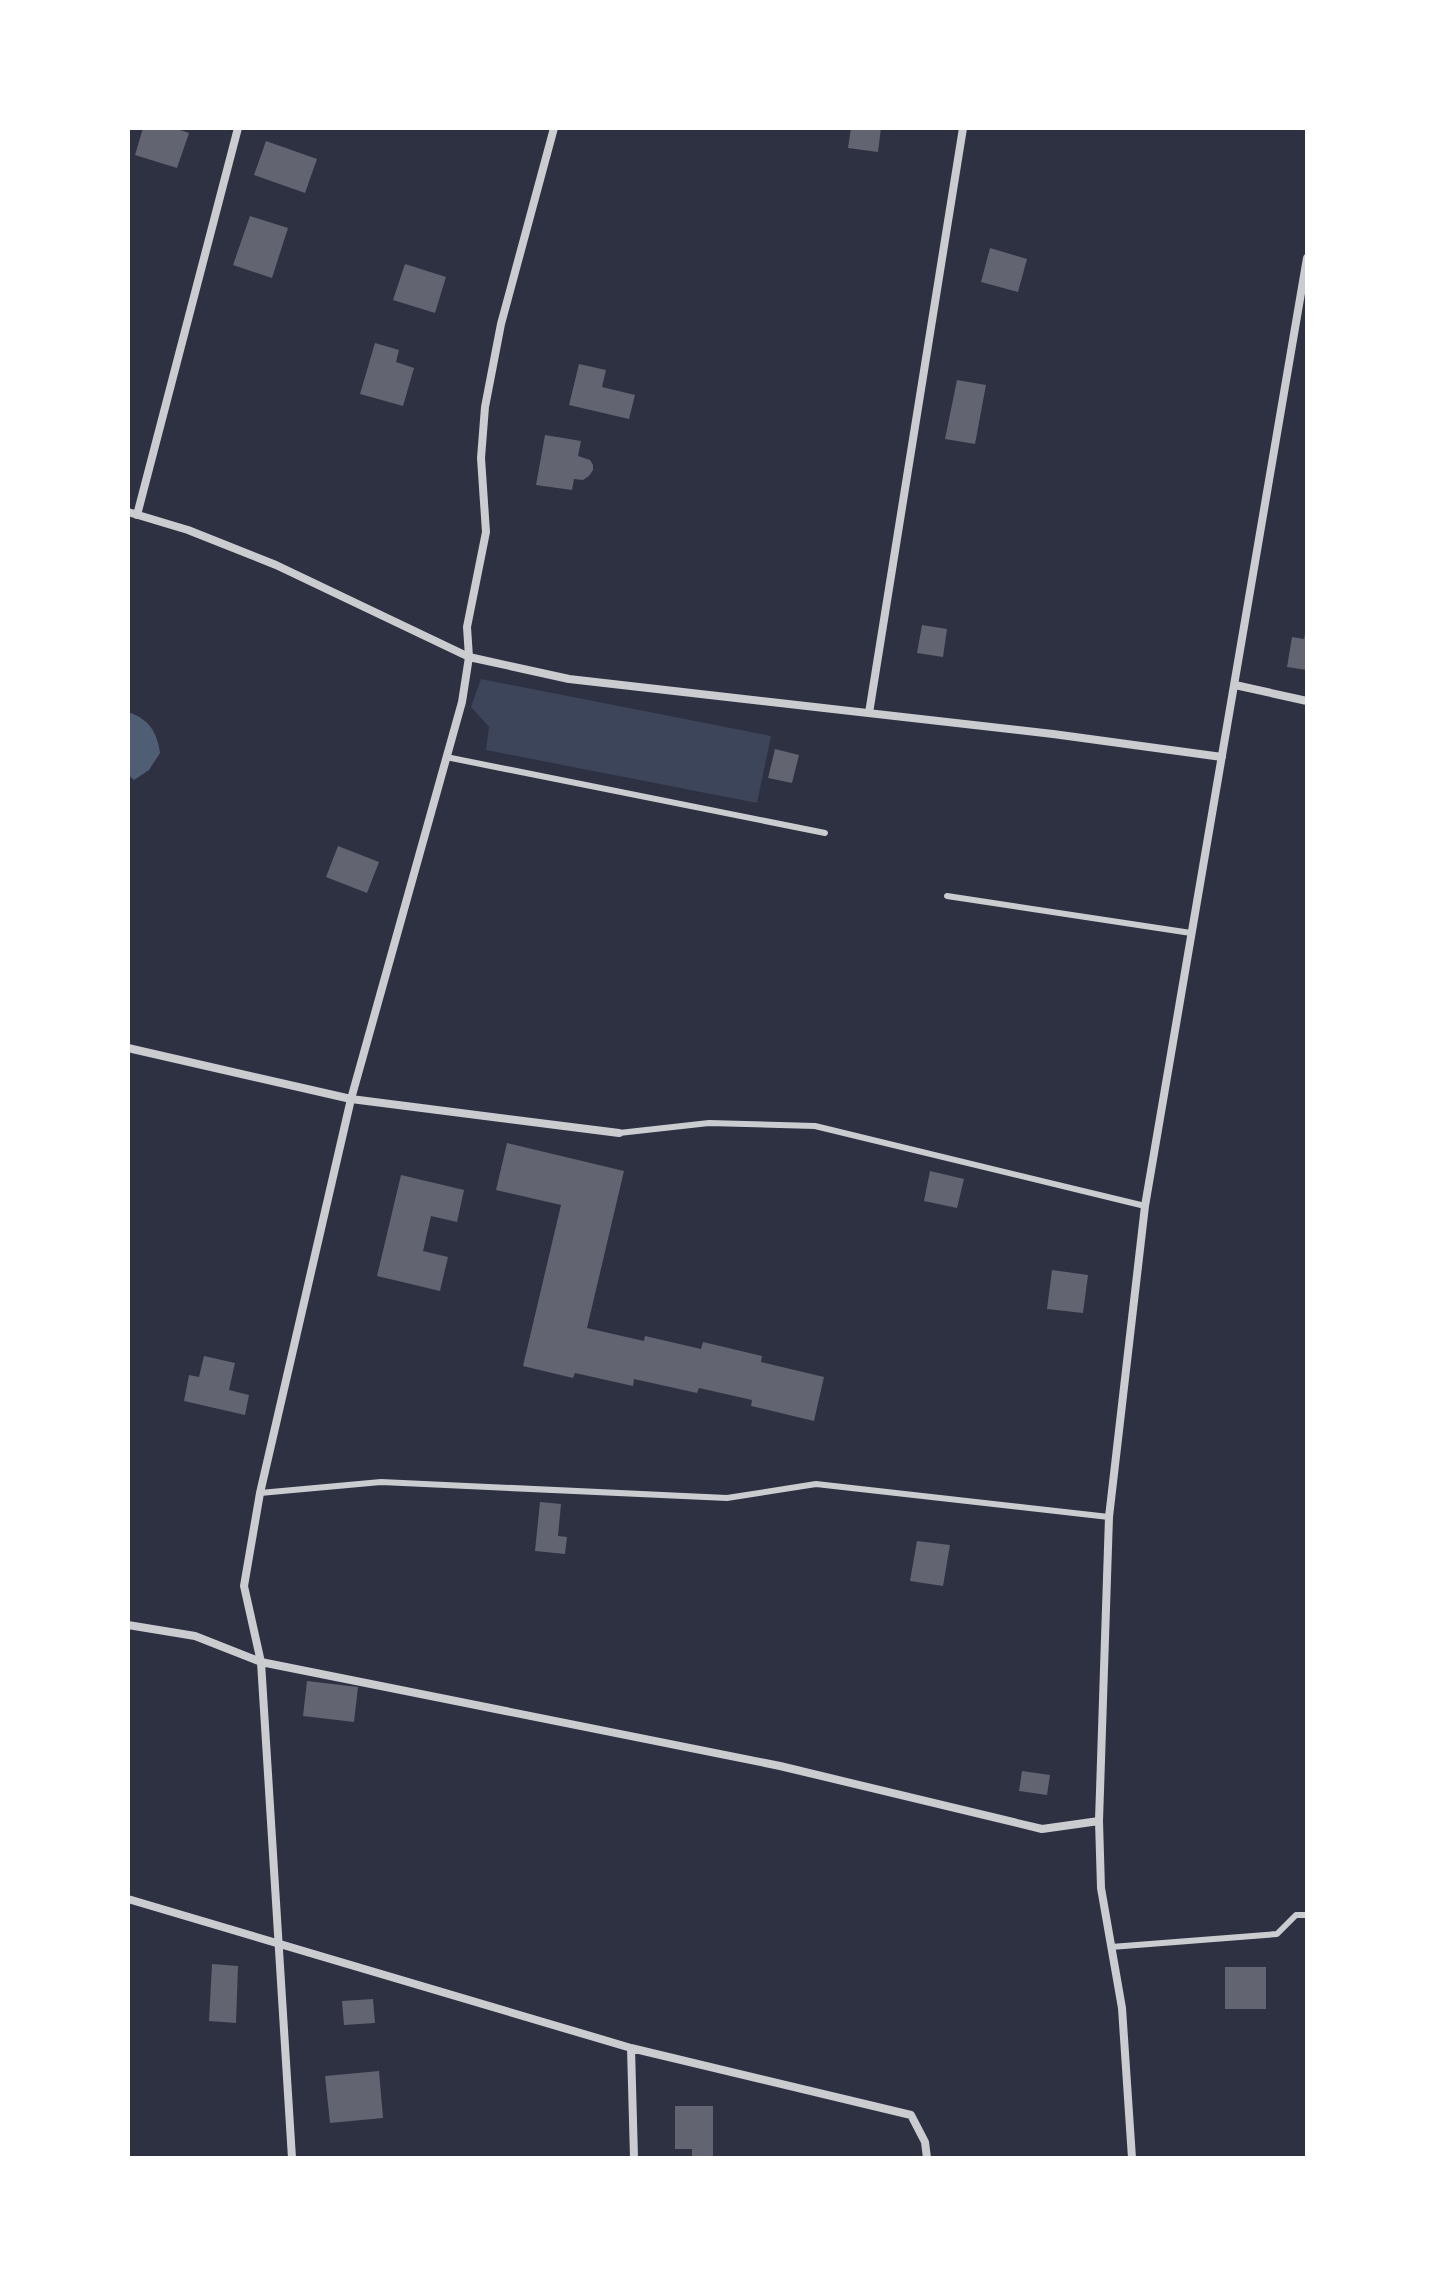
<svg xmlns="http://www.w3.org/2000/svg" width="1435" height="2286" viewBox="0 0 1435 2286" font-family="'Fira Sans Condensed',sans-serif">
<rect width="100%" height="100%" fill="#2d3142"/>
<path fill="#3c4559" d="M481 679 771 736 757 803 486 750 489 727 471 707Z"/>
<path fill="#4f5d75" d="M128 712C149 719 157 732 160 753L149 770 134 780 128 775Z"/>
<path fill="#626471" d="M143 128H174L189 133 177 168 135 155Z
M851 128H881L878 152 848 148Z
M266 141 317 159 305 193 254 175Z
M250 216 288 228 272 278 233 265Z
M990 248 1027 259 1018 292 981 282Z
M405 264 446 277 435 313 393 300Z
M375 343 399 350 396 362 414 368 403 406 360 394Z
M579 364 606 370 602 387 635 395 629 419 569 405Z
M957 380 986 385 975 444 945 439Z
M545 435 581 441 578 456 590 460 593 465V470L589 476 583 480 574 479 572 490 536 485Z
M922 625 947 629 943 657 917 653Z
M1305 634H1307V670L1287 667 1292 637 1304 639Z
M775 749 799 755 792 783 768 778Z
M338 846 379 862 367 893 326 877Z
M507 1143 624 1171 587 1328 644 1341 645 1336 701 1349 703 1342 762 1356 761 1362 824 1377 814 1421 751 1406 752 1400 699 1388 697 1393 634 1379 633 1386 575 1373 573 1378 523 1366 561 1205 496 1190Z
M930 1171 964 1179 957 1208 924 1201Z
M401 1175 464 1190 457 1222 431 1216 423 1251 448 1257 440 1291 377 1276Z
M1052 1270 1088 1275 1083 1313 1047 1309Z
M204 1356 235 1363 229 1390 249 1395 245 1415 184 1401 189 1375 199 1377Z
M540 1502 561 1504 558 1536 567 1537 565 1554 535 1551Z
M917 1541 950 1545 943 1586 910 1581Z
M307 1681 358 1687 354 1722 303 1716Z
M1022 1771 1050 1775 1047 1795 1019 1791Z
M212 1964 238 1966 236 2023 209 2021Z
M1225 1967H1266V2009H1225Z
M373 1999 375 2023 344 2025 342 2001Z
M379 2071 383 2118 330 2123 325 2076Z
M675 2106H713V2158H692V2149H675Z"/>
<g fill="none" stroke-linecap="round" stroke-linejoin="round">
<path stroke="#caccd0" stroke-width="6" d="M446 757 825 833
M947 896 1191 933
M619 1133 709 1123 815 1126 1145 1206
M260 1493 381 1482 727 1498 816 1484 1109 1517
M1111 1947 1277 1934 1296 1915H1307"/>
<path stroke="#caccd0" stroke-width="8" d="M128 512 188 530 276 565 469 657 569 679 1053 734 1222 757
M137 515 238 128
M1235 685 1307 701
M869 713 963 128
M128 1048 351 1099 619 1133
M128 1625 195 1636 261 1662 780 1766 1042 1829 1099 1821
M128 1899 631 2048 911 2115 925 2142 927 2158
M631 2048 634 2158
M292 2158 261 1662 244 1586 260 1493 351 1099 462 702 469 657 467 627 486 532 481 458 485 407 501 324 554 128
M1132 2158 1122 2008 1101 1888 1099 1821 1109 1517 1145 1206 1307 258"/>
</g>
<rect width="1435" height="2286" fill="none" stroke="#ffffff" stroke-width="260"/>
</svg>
